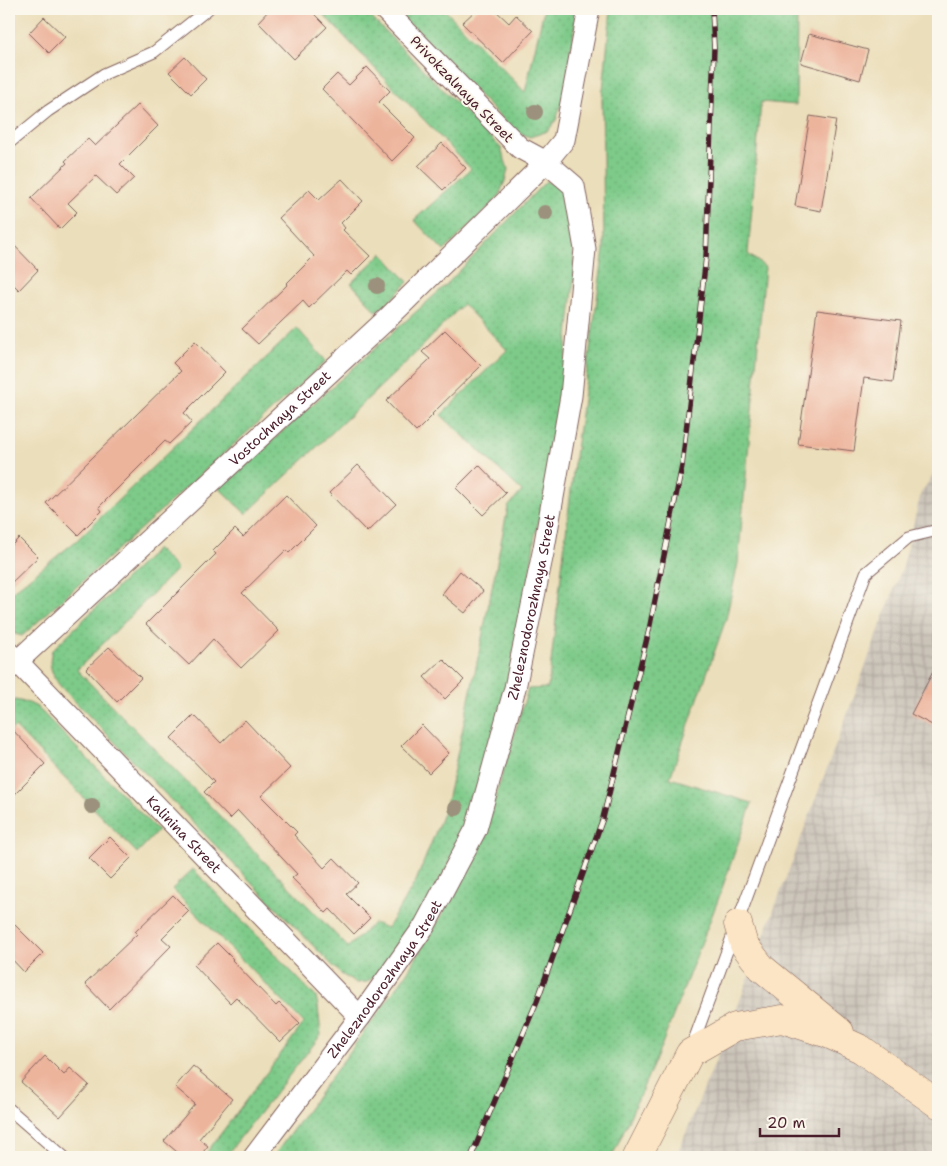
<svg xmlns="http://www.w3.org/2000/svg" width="947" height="1166" viewBox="0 0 947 1166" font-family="'Shantell Sans',sans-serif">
<defs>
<pattern id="industrial-grid" width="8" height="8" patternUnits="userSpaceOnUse" patternTransform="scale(1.25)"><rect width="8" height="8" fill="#cac3b8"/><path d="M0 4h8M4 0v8" fill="none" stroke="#afa79e"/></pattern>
<pattern id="grass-dots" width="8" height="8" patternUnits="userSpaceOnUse" patternTransform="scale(1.25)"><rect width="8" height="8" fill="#7dca89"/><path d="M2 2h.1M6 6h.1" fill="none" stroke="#6ead76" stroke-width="1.8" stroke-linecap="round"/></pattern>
</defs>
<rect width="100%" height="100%" fill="#fbf7ec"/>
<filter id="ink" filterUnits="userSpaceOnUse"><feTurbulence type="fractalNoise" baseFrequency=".02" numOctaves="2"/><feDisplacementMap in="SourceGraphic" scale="10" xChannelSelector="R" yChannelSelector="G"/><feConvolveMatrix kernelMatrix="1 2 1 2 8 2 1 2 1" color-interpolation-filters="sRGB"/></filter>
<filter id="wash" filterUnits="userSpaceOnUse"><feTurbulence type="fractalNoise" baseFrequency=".0096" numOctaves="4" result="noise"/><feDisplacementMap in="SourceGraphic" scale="20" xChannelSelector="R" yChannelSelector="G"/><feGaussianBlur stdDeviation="1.12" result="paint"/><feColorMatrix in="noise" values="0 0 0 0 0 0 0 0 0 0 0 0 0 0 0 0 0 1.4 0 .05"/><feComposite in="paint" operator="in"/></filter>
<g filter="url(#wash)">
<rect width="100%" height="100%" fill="#ebdeba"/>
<path fill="url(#industrial-grid)" d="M938 468V1157H676L733 1019 903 566 921 493Z"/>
<path fill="url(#grass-dots)" stroke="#64745a" d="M318 9H363L501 148 508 169 505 181 498 198 444 251 414 220 471 169Z
M394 9H444L525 92 544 9H577L565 94 556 120 548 131 530 137 514 131Z
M611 9H797L796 105 761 102 748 254 765 267 738 563 726 619 670 778 752 803 718 900 659 1052 612 1157H273L405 976 442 915 490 815 528 689 548 688 574 464 604 249 603 157 602 100Z
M546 181 566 191 575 271 565 364 551 469 535 536 528 588 508 679 472 818 422 918 381 972 367 982 356 983 341 974 331 964 61 687C51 675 48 664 52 650L157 549 177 569 77 670 348 947 374 923 387 928 416 881 446 806 478 658 508 507 522 491 441 415 507 350 463 304 417 352 246 514 219 488 446 285Z
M382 253 408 282 385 306 376 311 351 283Z
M297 328 326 361 22 636 9 632V587L13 591 76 541Z
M15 700 29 703 37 707 158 831 137 853 15 727 9 733V701Z
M193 869 316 997 318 1006 321 1035 225 1157H206L204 1156 304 1023 172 889Z"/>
<g id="blocks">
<path fill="#edb49c" d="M270 9H309L327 27 294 59 258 22Z
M477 9H494L509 23 516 15 533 31 503 63 462 23Z
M44 17 65 37 49 53 29 33Z
M809 34 868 50 860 80 801 63Z
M185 57 206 79 191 94 169 72Z
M367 67 390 91 379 102 415 138 392 161 322 89 337 74 349 85Z
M138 105 158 126 120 164 134 178 116 195 96 176 68 203 77 212 60 229 31 198 67 163 65 161 88 139 95 146Z
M810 116 836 120 821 211 795 206Z
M442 143 466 168 443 190 418 166Z
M342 179 363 201 341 223 345 228 343 230 370 256 351 275 347 271 309 308 303 301 258 344 242 329 287 285 286 284 314 256 279 218 309 190 319 200Z
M9 240 38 270 19 290 9 280Z
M817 310 901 321 893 382 864 378 854 451 798 444Z
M445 330 481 366 432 414 433 415 416 432 386 401 430 359 422 352Z
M195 341 225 372 184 413 192 422 169 444 165 441 99 507 102 511 78 535 46 503 181 371 173 363Z
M358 465 396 504 367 532 329 493Z
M479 465 506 493 483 515 456 488Z
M286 495 316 526 289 553 286 550 242 593 279 631 241 668 213 639 189 665 146 624 216 554 213 551 235 529 243 537Z
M19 538 38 557 9 585V548Z
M460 571 483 591 465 613 442 594Z
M109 647 141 678 117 702 86 669Z
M443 659 464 680 445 699 424 677Z
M938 662V728L911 714Z
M194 715 221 743 245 720 290 768 261 796 297 832 294 835 324 868 334 858 358 883 346 894 370 918 354 934 330 909 326 913 292 878 297 874 238 811 230 819 204 792 214 782 171 738Z
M422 725 449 753 429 773 401 746Z
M9 726 45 764 9 800Z
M110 837 131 858 110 879 89 858Z
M173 895 189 911 162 938 171 946 109 1009 85 984 137 934 135 932Z
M9 919 43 953 24 972 9 956Z
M217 943 233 959 232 960 276 1006 279 1003 300 1023 280 1042 236 997 230 1003 194 965Z
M45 1056 64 1075 70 1068 89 1085 60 1117 21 1082Z
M193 1066 232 1099 199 1139 208 1146 199 1157H183L164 1141 195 1104 175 1087Z"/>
</g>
</g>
<g filter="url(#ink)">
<use href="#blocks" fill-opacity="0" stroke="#82625d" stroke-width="1"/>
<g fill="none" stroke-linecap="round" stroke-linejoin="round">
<defs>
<path id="lane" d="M9 143 48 111 104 74 154 52 208 9
M692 1046 866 573 909 537 938 530
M9 1109 64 1157"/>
<g id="street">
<path id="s1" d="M9 653 360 1017"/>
<path id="s2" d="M9 669 386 320 546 162 520 148 384 9"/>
<path id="s3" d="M254 1157 360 1017 425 925 476 829 515 688 544 548 571 396 585 249 574 186 546 162 564 140 589 9"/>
</g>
<path id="secondary" d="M738 924 744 945 762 968 840 1032
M637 1157 690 1053 735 1027 782 1019 828 1034 861 1049 938 1104"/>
</defs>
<use href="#lane" stroke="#82625d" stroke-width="13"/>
<use href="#street" stroke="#82625d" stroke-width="23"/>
<use href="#secondary" stroke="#82625d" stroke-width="29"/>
<use href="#lane" stroke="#fff" stroke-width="11"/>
<use href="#street" stroke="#fff" stroke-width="21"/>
<use href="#secondary" stroke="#fce5c4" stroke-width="28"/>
<defs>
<path id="rail" d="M471 1157 537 1001 603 818 649 630 682 466 706 257 714 48 712 9"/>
</defs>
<use href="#rail" stroke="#4a1f2b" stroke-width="5.5"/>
<use href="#rail" stroke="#fbf7ec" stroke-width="4" stroke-dasharray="11" stroke-linecap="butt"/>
</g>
<g fill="#9b917b">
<circle cx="535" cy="112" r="8"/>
<circle cx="545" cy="213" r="8"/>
<circle cx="377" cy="286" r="8"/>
<circle cx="92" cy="806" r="8"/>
<circle cx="456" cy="808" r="8"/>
</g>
</g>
<g text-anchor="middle" stroke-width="4" stroke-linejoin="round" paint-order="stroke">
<g font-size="14" fill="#4a1f2b" stroke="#fbf7ec">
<text transform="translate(462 89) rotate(46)" y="5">Privokzalnaya Street</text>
<text dy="5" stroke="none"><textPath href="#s2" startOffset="369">Vostochnaya Street</textPath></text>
<text dy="5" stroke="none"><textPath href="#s3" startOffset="626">Zheleznodorozhnaya Street</textPath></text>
<text dy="5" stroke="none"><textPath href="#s1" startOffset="252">Kalinina Street</textPath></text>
<text dy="5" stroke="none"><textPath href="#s3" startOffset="221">Zheleznodorozhnaya Street</textPath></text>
</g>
</g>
<rect width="947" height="1166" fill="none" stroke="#fbf7ec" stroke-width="30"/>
<path d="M760 1128v8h79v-8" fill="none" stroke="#4a1f2b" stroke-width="2.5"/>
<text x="767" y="1128" font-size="15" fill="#4a1f2b" stroke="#fbf7ec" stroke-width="4" paint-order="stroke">20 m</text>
</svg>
